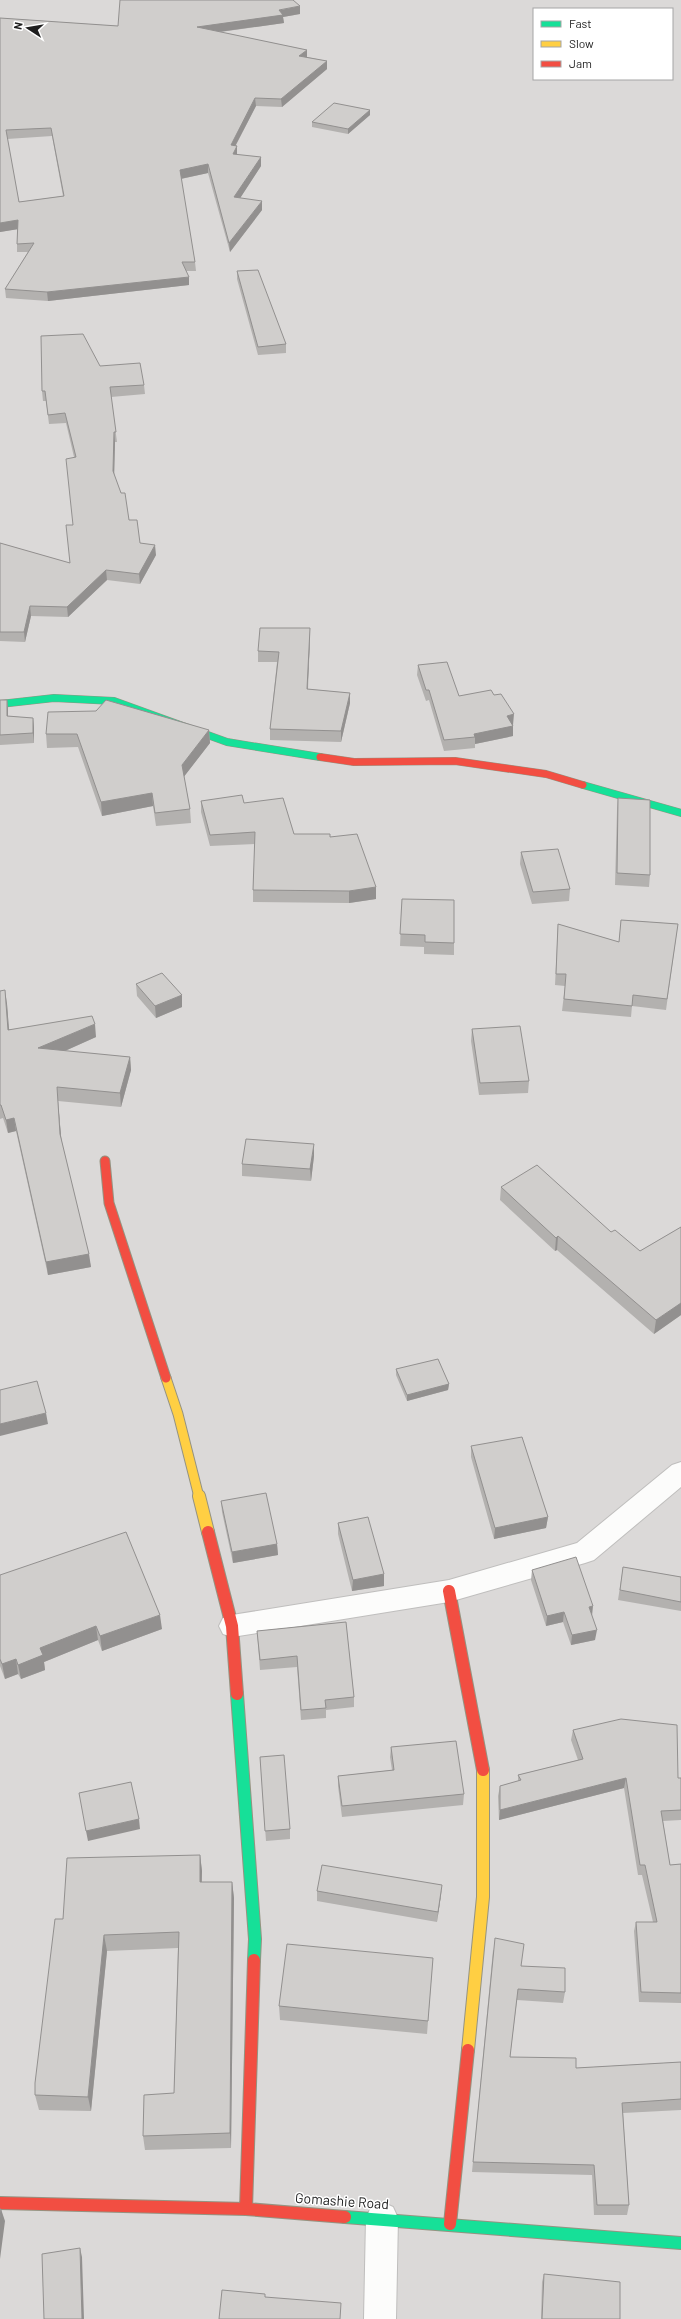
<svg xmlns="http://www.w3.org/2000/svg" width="681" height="2319" viewBox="0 0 681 2319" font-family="Barlow,sans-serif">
<rect width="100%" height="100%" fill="#ece9e7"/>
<path fill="#dbd9d8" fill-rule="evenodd" d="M0 0H681V2319H0ZM534 9H672V79H534Z"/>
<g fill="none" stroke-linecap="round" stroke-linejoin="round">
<defs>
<path id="street" d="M681 1462V1487L594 1560 585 1563 449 1602 232 1637 223 1634 219 1626 223 1618 232 1615 449 1580 577 1543 672 1465Z
M382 2202 393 2207 398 2218 396 2319H364L366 2218 371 2207Z"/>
<path id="fast-far1" d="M0 704 54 698 114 701 227 742 320 757
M583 785 681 813"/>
<path id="fast" d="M237 1694 255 1939 254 1960
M345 2217 681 2243"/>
<path id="slow-far1" d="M166 1378 178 1414 199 1497"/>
<path id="slow" d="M199 1496 208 1532
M468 2050 483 1897V1770"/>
<path id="jam-far2" d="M320 757 354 762 455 761 546 774 583 785"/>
<path id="jam-far1" d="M105 1161 109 1203 166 1378"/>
<path id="jam" d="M208 1532 232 1626 237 1694
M449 1591 483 1770
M0 2203 246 2209 345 2217
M246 2209 254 1960
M450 2224 468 2050"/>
</defs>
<use href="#street" stroke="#bfbebd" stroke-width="2"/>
<use href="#fast-far1" stroke="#959381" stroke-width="8"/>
<use href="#fast" stroke="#959381" stroke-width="14"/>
<use href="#slow-far1" stroke="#959381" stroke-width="11"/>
<use href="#slow" stroke="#959381" stroke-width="14"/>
<use href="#jam-far2" stroke="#959381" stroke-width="8"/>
<use href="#jam-far1" stroke="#959381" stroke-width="11"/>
<use href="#jam" stroke="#959381" stroke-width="14"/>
<use href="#street" fill="#fcfcfb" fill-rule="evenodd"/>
<use href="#fast-far1" stroke="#16e098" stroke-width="7"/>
<use href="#fast" stroke="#16e098" stroke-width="12"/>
<use href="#slow-far1" stroke="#ffcf43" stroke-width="9"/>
<use href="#slow" stroke="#ffcf43" stroke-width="12"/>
<use href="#jam-far2" stroke="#f24e42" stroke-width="7"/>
<use href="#jam-far1" stroke="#f24e42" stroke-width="9"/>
<use href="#jam" stroke="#f24e42" stroke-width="12"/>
</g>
<path fill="#b3b1af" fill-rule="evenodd" d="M300 14 283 17 284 23 220 32 307 50V57L327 61V69L282 107 256 106 236 145 237 146V155L261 157V166L240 198 262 210 230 252 208 173 181 179 195 262 196 271H186L189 285 48 301 6 298 5 289 28 252H17V229L0 232V18L118 26ZM52 136 63 196 19 202 7 139Z
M370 110V115L348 134 312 127V122Z
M237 271 286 344V353L258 355 237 279Z
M100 366 144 385 145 394 111 397 117 442H115L114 474 129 520 140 543 156 555 140 584 107 580 68 617 31 616 25 642 0 641V543L70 563 73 525 74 457 66 423 49 424 46 401H43L42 391Z
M310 639 308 689 350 693V703L341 742 270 740V729L277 662H258V651Z
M418 665 459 696 513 725V736L475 744V748L444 751 429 700 426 701 417 675Z
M0 700H7L8 710V716L33 718 34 728V743L0 745Z
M209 730 210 743 184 776 190 809 191 823 156 826 153 806 102 816 78 747 47 748 46 734Z
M618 798 650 875 649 887 615 885 617 810Z
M201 801 244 803 294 834 330 837 376 887V899L349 903 253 902V890L255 844 210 846 201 812Z
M521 852 570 889 569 901 532 904 520 864Z
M402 899 454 943V955L424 954V947L400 946Z
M621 920 678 924 666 1010 632 1006 631 1017 562 1011 565 986 555 985 558 924 619 942Z
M136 984 182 1007 156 1018 137 996Z
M0 991 7 1004 9 1029 96 1037 65 1051 130 1057 131 1070 121 1107 58 1101 61 1138 91 1267 48 1275 16 1131 8 1133 3 1118 0 1119Z
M472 1029 529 1081 528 1093 479 1095 471 1041Z
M314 1156 311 1181 242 1176V1164Z
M501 1187 611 1232 640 1251 681 1227V1315L654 1334 557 1250 555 1251 500 1200Z
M396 1369 449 1384 448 1390 407 1401 396 1375Z
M471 1446 548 1517 546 1528 494 1539 471 1457Z
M221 1501 277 1544 278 1555 233 1563 222 1512Z
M338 1523 384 1574V1586L352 1591 338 1534Z
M623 1567 681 1577V1611L618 1600Z
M532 1570 592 1616 595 1640 571 1645 563 1622 546 1626 531 1580Z
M0 1575 162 1629 102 1651 98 1640 44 1662 45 1670 21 1679 18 1674 5 1679 0 1666Z
M346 1622 354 1697V1707L326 1710V1718L301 1720 297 1667 260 1670 257 1631Z
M573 1730 678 1778H681V1820L663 1821 670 1865 681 1864V2003L639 2002 634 1931 636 1922H653L642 1875H638L624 1788 499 1820 498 1796 500 1786 518 1781V1775L578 1760 571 1740Z
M391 1747 464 1794 463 1805 342 1817 338 1786V1776L392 1770 390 1757Z
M260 1757 290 1829V1839L266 1841Z
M200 1855 202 1871V1882H232L234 1898 231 2148 145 2150 143 2136 174 2093 178 1948 107 1951 91 2111 39 2110 35 2095 63 1919Z
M317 1891 441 1895 437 1922 317 1901Z
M493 1950 565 1992 563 2003 517 2000 510 2057 576 2068 681 2062V2110L623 2113 629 2205 627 2215H594L592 2175 472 2172Z
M433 1958 427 2034 280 2020 279 2006Z
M544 2274 620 2319H541L542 2282Z"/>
<path fill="#92908f" d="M300 6V14L283 17 284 23 197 35V27Z
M307 50V58L299 56Z
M327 61V69L282 107 281 99Z
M255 98 256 106 231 154V145Z
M370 110V115L348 134V129Z
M237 146V154L233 163V154Z
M261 157V166L235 206 234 197Z
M208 164V173L180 179V170Z
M262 201V210L230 252 229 243Z
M18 220 19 229 0 232V223Z
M189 277V285L48 301 47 292Z
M114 432 115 442 114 481 113 471Z
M155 545 156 555 140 584 139 574Z
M106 570 107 580 68 617 67 607Z
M30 606 31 616 25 642 24 632Z
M310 628V639L307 700V689Z
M350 693V703L341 742V731Z
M7 700 8 710V726L7 716Z
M514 714 513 725 506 726 507 716Z
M33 718 34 728V743L33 733Z
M513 726V736L475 744V737L474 734Z
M209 730 210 743 183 778 182 765Z
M152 793 153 806 102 816 101 802Z
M376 887V899L349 903V891Z
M5 990 7 1004 10 1043 8 1030Z
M182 995V1007L156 1018 155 1006Z
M95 1024 96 1037 40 1062 38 1048Z
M130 1057 131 1070 121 1107 120 1093Z
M57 1087 58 1101 62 1147 60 1134Z
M14 1118 16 1131 8 1133 6 1120Z
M314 1144V1156L311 1181 310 1169Z
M558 1236 557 1250 555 1251 556 1238Z
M89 1254 91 1267 48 1275 46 1262Z
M681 1303V1315L654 1334 656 1320Z
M449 1384 448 1390 407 1401V1395Z
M46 1413 48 1424 0 1436V1424Z
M548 1517 546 1528 494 1539 495 1528Z
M277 1544 278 1555 233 1563 232 1552Z
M384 1574V1586L352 1591 353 1580Z
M593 1606 592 1616 589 1607Z
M564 1612 563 1622 546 1626 547 1616Z
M160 1615 162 1629 102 1651 100 1636Z
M96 1626 98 1640 44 1662 45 1670 21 1679 18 1665 40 1648Z
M597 1630 595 1640 571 1645 572 1635Z
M16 1659 18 1674 5 1679 2 1664Z
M626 1778 624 1788 499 1820 500 1810Z
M139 1819 140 1829 88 1841 86 1831Z
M200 1855 202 1871 201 1899 200 1882Z
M232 1882 234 1898 231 2148 230 2133Z
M442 1885 441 1895 437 1922 438 1912Z
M104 1935 107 1951 91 2111 88 2097Z
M1 2209 5 2221 0 2259V2218Z
M80 2248 82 2257 84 2319H82Z"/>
<path fill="#d0cecc" stroke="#92908f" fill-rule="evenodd" d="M120 0H293L300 6 279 10 283 15 197 27 307 50 299 56 327 61 281 99 255 98 231 145 237 146 233 154 261 157 234 197 262 201 229 243 208 164 180 170 195 262H182L189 277 47 292 5 289 34 243 17 244 18 220 0 223V18L118 26ZM51 128 64 196 19 202 6 130Z
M334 103 370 110 348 129 312 122Z
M258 270 286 344 258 347 237 271Z
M83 334 100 366 140 363 144 385 110 387 116 432H114L113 471 121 493H125L129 520H137L140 543 155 545 139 574 106 570 67 607 30 606 24 632H0V543L70 563 66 525H73L66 459 76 457 65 413 48 415 45 391H42L41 336Z
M260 628H310L307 689 350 693 341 731 270 729 279 652 258 651Z
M447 662 459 696 491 690 494 695 501 694 514 714 507 716 513 726 474 734 475 737 444 740 429 690H426L418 665Z
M0 700H7V716L33 718V733L0 735Z
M106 700 209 730 182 765 190 809 155 813 152 793 101 802 77 734H46L48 712 96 711Z
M242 795 244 803 283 798 294 834H330V837L357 834 376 887 349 891 253 890 255 832 210 835 201 801Z
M618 798 650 800V875L617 873Z
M558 849 570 889 533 892 521 852Z
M402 899 454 900V943L425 942V935L400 934Z
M621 920 678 924 667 999 633 995 632 1006 564 999 566 974H556L558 924 619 942Z
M162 973 182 995 155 1006 136 984Z
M5 990 8 1030 92 1016 95 1024 38 1048 130 1057 120 1093 57 1087 60 1134 89 1254 46 1262 14 1118 6 1120 1 1105H0V991Z
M520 1026 529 1081 480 1083 472 1029Z
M246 1139 314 1144 310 1169 242 1164Z
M537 1165 611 1232 615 1230 640 1251 681 1227V1303L656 1320 558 1236 556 1238 501 1187Z
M438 1359 449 1384 407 1395 396 1369Z
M37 1381 46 1413 0 1424V1390Z
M522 1437 548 1517 495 1528 471 1446Z
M266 1493 277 1544 232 1552 221 1501Z
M368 1517 384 1574 353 1580 338 1523Z
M126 1532 160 1615 100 1636 96 1626 40 1648 43 1655 18 1665 16 1659 2 1664 0 1659V1575Z
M576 1557 593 1606 589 1607 597 1630 572 1635 564 1612 547 1616 532 1570Z
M623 1567 681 1577V1602L620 1590Z
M346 1622 354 1697 325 1700 326 1708 301 1710 297 1656 260 1660 257 1631Z
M621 1719 677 1725 678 1778H681V1810L661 1811 670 1865 681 1864V1993L641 1992 636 1922H657L645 1865H640L626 1778 500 1810V1786L521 1780 518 1775 583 1759 573 1730Z
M456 1741 464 1794 342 1806 338 1776 394 1770 391 1747Z
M284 1755 290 1829 265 1831 260 1757Z
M131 1782 139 1819 86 1831 79 1793Z
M200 1855V1882H232L230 2133 143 2136 144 2095 174 2093 179 1932 104 1935 88 2097 35 2095V2083L55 1919H63L67 1858Z
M322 1865 442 1885 438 1912 317 1891Z
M495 1938 524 1944 521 1966 565 1968V1992L518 1989 510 2057 576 2058V2068L681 2062V2099L622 2103 629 2205H597L594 2165 473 2162Z
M287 1944 433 1958 428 2021 279 2006Z
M0 2209H1L0 2218Z
M80 2248 82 2319H44L42 2254Z
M544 2274 620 2282V2319H542Z
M222 2290 265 2294V2297L341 2303 340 2319H219Z"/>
<g text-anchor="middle" stroke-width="3" stroke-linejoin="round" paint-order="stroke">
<g font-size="14" fill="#1e1e1e" stroke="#fff">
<text transform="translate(342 2201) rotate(4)" y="5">Gomashie Road</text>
</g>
</g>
<rect x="533" y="8" width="140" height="72" fill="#ffffff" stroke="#a5a5a5"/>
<rect x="541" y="21" width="20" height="6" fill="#16e098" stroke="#a5a5a5"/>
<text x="569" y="28" font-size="12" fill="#1e1e1e">Fast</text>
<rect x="541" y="41" width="20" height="6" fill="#ffcf43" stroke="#a5a5a5"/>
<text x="569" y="48" font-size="12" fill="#1e1e1e">Slow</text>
<rect x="541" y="61" width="20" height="6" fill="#f24e42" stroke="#a5a5a5"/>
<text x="569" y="68" font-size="12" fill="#1e1e1e">Jam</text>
<g transform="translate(28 28) rotate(282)" stroke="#ffffff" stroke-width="3" paint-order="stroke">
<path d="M0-3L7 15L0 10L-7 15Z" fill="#1e1e1e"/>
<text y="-6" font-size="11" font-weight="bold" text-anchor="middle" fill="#1e1e1e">N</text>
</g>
</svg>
